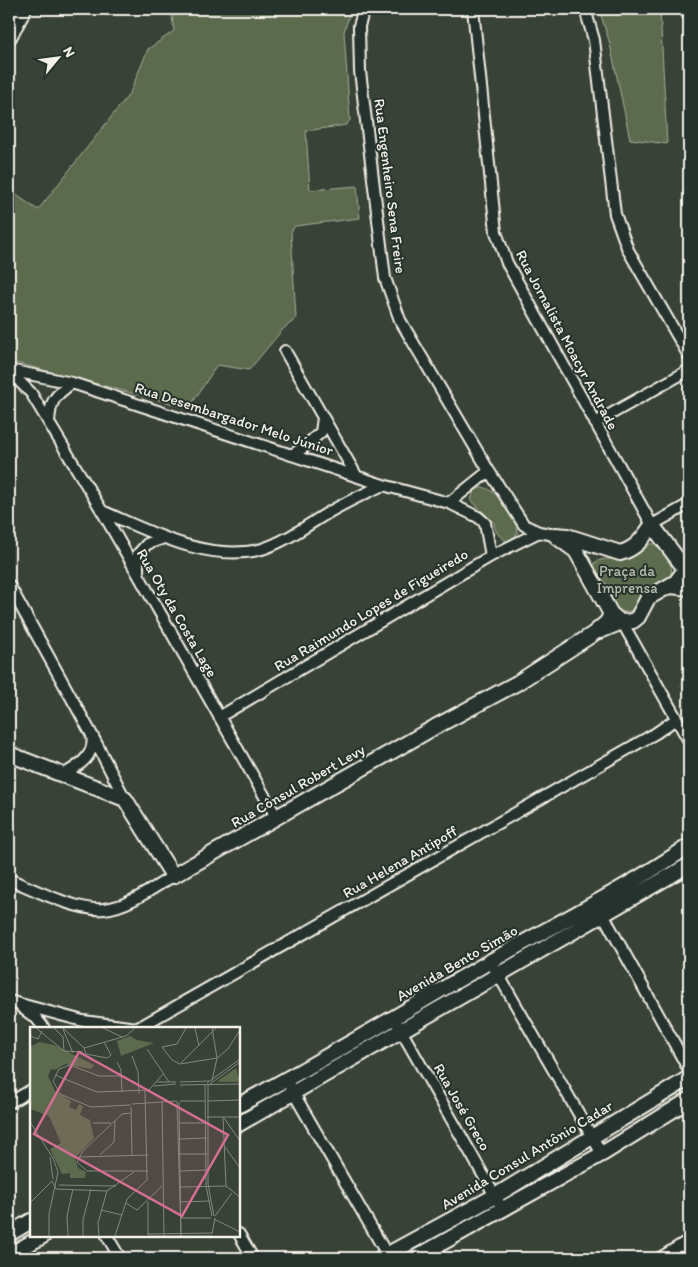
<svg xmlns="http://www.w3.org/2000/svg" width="698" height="1267" viewBox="0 0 698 1267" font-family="Itim,sans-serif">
<rect width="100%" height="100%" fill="#394237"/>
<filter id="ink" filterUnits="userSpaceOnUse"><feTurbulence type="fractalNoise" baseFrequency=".02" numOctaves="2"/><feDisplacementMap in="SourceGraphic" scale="10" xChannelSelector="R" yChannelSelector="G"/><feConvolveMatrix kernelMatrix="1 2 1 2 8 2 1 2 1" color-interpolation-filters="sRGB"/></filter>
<g filter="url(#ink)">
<path fill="#464c3e" d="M689 677V703L678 684Z"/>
<path fill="#5c6b4d" stroke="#a8ae9a" d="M171 9H351L344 32 350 120 346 125 306 131 310 190 357 186 360 218 295 226 291 232 296 319 283 329 249 370 217 365 189 408 9 361V190L38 210 130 93 148 49 174 31Z
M599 9H660L667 144 630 139 610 44Z
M482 487C499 490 515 517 518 533L508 542C499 537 495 532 494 523L471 500 474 491Z
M649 544H657C667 554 676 567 669 581 647 589 644 591 631 611L622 612 616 609 607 585 594 568V563C606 555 617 562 630 558 638 555 643 549 649 544Z"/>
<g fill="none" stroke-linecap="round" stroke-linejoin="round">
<defs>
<path id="street" d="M364 9 359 26 360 71 385 278 400 320 489 471 524 525 539 532 555 535
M473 9 496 232 507 263 652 525 689 504
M585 9 594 40 615 214 628 250 689 356
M684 9 689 16
M285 351 356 475
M9 370 72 383 383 485 449 503 478 517 485 523 491 556
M9 371 31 393 102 511 277 818
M49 423C50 401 54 396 72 383
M595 423 689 370
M291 455 303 448 321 432 323 418
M449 503 489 471
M102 511C151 532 207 563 262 549 285 542 306 526 326 514 344 503 364 494 383 485
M138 574V554L147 544 164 538
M9 585 92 735 125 799
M622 622 689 741
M219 717 491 556 539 532
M63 775C78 766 96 756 92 736
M9 879C33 889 79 912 104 909 128 907 153 888 173 876
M600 909 689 1070
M491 962 602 1154
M9 1001 83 1021 137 1028
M22 1008 36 1018 44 1028
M394 1018 503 1210
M138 1028 656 733 676 719
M286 1080 389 1258
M9 1103 31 1090
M239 1234 253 1258
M107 1236 120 1258
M660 1258 689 1240"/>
<path id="secondary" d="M9 37 24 9
M555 535 567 536 620 553C636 549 643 538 652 525L689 574
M557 537 576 551 611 614 617 619
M670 586 689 588
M600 631 622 622 633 621 638 617 648 598 676 582 685 570
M9 754 125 799 173 876 435 727 517 683 593 634 607 622 611 614
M239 1105C324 1060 406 1010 489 962 556 924 625 889 689 846
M239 1124 689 865
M9 1234 31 1221
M9 1255 43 1236
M381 1258 495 1196 689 1078
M415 1258 602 1154 689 1100"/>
</defs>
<use href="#street" stroke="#f4f1e8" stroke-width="14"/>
<use href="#secondary" stroke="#f4f1e8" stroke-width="18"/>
<use href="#street" stroke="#26332d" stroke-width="10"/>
<use href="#secondary" stroke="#26332d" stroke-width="14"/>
</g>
</g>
<g text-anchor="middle" stroke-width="4" stroke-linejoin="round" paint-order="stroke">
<g font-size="15" fill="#f4f1e8" stroke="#26332d">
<text transform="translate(390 186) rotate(83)" y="5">Rua Engenheiro Sena Freire</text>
<text transform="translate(567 340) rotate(62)" y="5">Rua Jornalista Moacyr Andrade</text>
<text transform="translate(234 419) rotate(18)" y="5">Rua Desembargador Melo Júnior</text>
<text transform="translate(371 610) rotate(-31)" y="5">Rua Raimundo Lopes de Figueiredo</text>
<text transform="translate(177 613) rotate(60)" y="5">Rua Oty da Costa Lage</text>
<text transform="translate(298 786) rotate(-30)" y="5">Rua Cônsul Robert Levy</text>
<text transform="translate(400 862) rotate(-30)" y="5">Rua Helena Antipoff</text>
<text transform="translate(457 963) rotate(-30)" y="5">Avenida Bento Simão</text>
<text transform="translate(462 1107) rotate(60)" y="5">Rua José Greco</text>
<text transform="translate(527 1155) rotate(-31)" y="5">Avenida Consul Antônio Cadar</text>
</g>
<g font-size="15" fill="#b7bbaa" stroke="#26332d">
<text x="627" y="576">Praça da<tspan x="627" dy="17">Imprensa</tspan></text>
</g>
</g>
<g transform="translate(30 1027)">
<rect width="210" height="210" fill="#394237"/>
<path d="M100 9 107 13 124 16 91 29 87 14ZM9 15 24 18 64 38 61 42 35 37 25 43 21 42 18 49 25 64 41 74 39 80 46 83 49 77 53 79 50 88 60 93 64 111 45 131 48 141 56 145 55 151H40V146L32 147 20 122 31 116 19 89 0 82V20ZM206 41 210 55H188L189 53Z" fill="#5c6b4d"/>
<path fill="none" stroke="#84887e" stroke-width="1" d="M6 1 34 24 53 25M24 1 33 10 34 24M33 1 54 21 96 9 105 1M73 1 92 10M165 1 169 19M33 2 43 26M0 9 8 12 12 4M54 21 56 27 77 31 81 28 74 15M117 22 139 55M102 29 108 45 109 67M87 35 91 43 92 65M151 36 186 1M150 37 187 31 198 22 210 3M150 37 142 33 132 20 147 17 156 1M25 48 67 65 119 63M92 49H69L40 38 29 42 23 54 30 67 61 80 101 78M182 54 187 31 182 1M127 55H146M150 55 179 54M177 56 210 32M175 57 176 159 182 189M178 57V157L184 189M180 57 210 35M150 58 210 57M124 59 146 57M119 63 133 47M132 74 134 209M150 74H175M177 74 210 73M147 75 151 209M149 75 151 209M102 77 147 74M101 80 102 128M101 86 92 87 53 124 47 135 57 144H118M177 90H210M193 90 196 159M194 91 210 114M0 95 23 131 28 145 19 187V209M63 96H81M149 96H176M150 112 177 111M195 120 210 141M150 127H177M70 128 84 115 85 94M20 130 23 152M49 130 118 128M150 144 177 143M22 154 26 162 77 164M29 158 86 159M196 159 210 170M150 160 196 159M77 164 104 145M118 175V208M150 175 180 174M0 176 22 154M96 176 107 183 132 159M71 183 92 188M185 189 202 166M151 191H181M184 192 210 205M118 207 182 206M182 207 185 191M38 209 37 189 43 162M53 209V193L61 162M69 209 68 196 77 164M85 209 97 172 117 153 115 64M118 209H182"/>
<path fill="#d66f93" fill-opacity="0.15" stroke="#d66f93" stroke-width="2.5" d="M49 25 198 108 152 189 4 107Z"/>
<rect width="210" height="210" fill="none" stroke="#f4f1e8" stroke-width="2.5"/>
</g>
<rect width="698" height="1267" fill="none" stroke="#26332d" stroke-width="30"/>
<rect x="15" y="15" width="668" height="1237" fill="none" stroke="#f4f1e8" stroke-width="2" filter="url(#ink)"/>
<g transform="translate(58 58) rotate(61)" stroke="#26332d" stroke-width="4" paint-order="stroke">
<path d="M0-4L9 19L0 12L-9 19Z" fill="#f4f1e8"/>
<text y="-8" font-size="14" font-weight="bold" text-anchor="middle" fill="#f4f1e8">N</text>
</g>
</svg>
